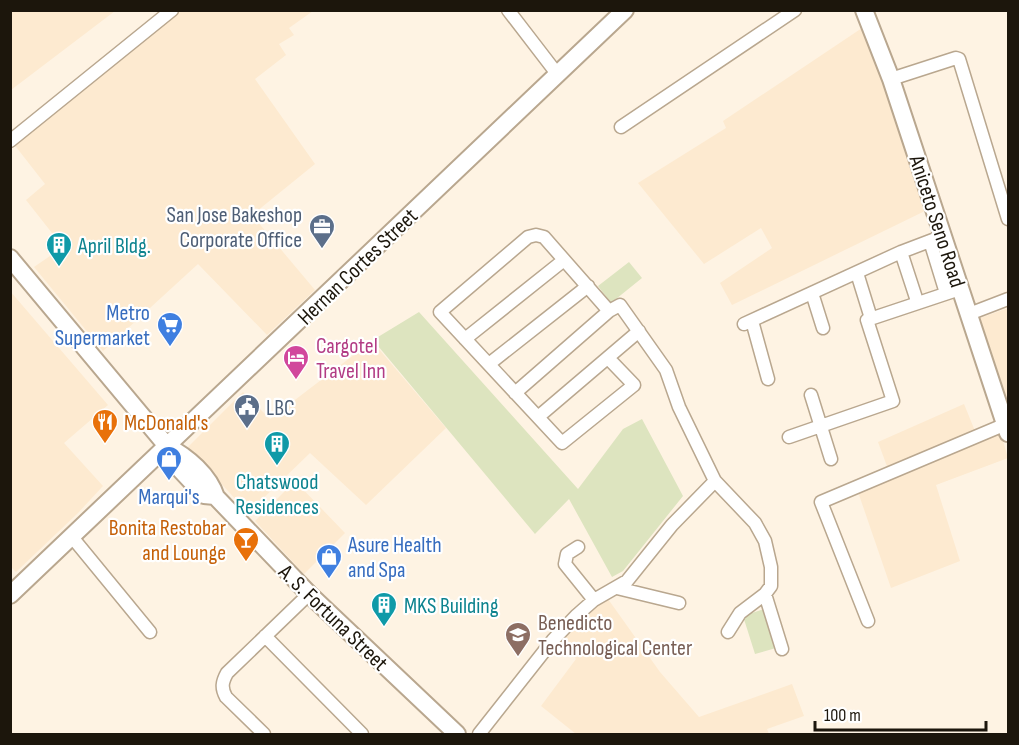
<svg xmlns="http://www.w3.org/2000/svg" width="1019" height="745" viewBox="0 0 1019 745" font-family="'Sofia Sans Condensed',sans-serif">
<rect width="100%" height="100%" fill="#fef3e3"/>
<path fill="#fdead0" d="M11 10H115V11L11 90Z
M178 11H313L289 28 294 35 279 44 286 55 255 79 315 164 252 215 315 290 267 335 198 264 103 351 34 267 63 247 26 200 45 184 13 143Z
M862 28 880 73 927 210 732 305 720 283 772 248 761 228 704 264 638 183 726 128 723 121Z
M10 291 108 405 64 443 103 486 78 513 16 572 10 566Z
M1008 308V402L980 318Z
M372 341 446 428 366 505 310 453 248 513 188 447 243 392 270 419Z
M964 404 975 431 888 469 878 442Z
M1000 430 1008 458 936 485 960 561 891 588 857 489Z
M295 481 345 533 304 574 255 521Z
M608 599 660 672 699 717 792 684 804 716 767 729 769 734H576L541 706 576 659 557 641 582 615Z"/>
<path fill="#dde4bf" d="M629 262 642 278 611 303 598 286Z
M419 312 578 489 623 429 642 419 683 496 623 571 612 577 569 499 535 534 373 340Z
M764 609 776 648 755 654 743 616Z"/>
<g fill="none" stroke-linecap="round" stroke-linejoin="round">
<defs>
<path id="street" d="M508 10 558 75
M891 79 956 58 959 59 1008 219
M621 127 795 10
M10 141 172 10
M930 241 946 293
M901 252 917 301
M857 273 870 315
M812 293 823 328
M969 314 1008 299
M752 321 768 379
M744 324 901 252 943 236
M465 339 564 260
M608 358 634 385 562 443 440 312 528 237 536 235 544 237 609 311
M489 364 588 286
M515 393 609 311 620 305 666 370 679 407 715 481 755 523 765 541 771 567V586L765 594 740 613 728 632
M811 395 831 459
M538 417 639 331
M789 437 893 401 867 320 960 289
M72 537 150 632
M578 547 567 554 565 564 594 600
M617 588 679 603
M765 594 782 649
M868 621 821 502 1006 424
M265 636 362 734
M264 734 226 697C221 688 222 682 227 673L309 594
M479 734 553 640 577 615 594 600 627 581 672 525 715 481"/>
<path id="secondary" d="M864 10 891 79 1008 433
M10 258 167 446 174 463 204 495 215 496
M167 446C188 457 209 475 216 497L309 594 457 734
M10 595 625 10"/>
</defs>
<use href="#street" stroke="#b9a78f" stroke-width="15"/>
<use href="#secondary" stroke="#b9a78f" stroke-width="20"/>
<use href="#street" stroke="#fff" stroke-width="12"/>
<use href="#secondary" stroke="#fff" stroke-width="16"/>
</g>
<defs>
<symbol id="office-pin" viewBox="-11 -11 22 30"><path d="M0 17L-7.5 6A9.5 9.5 0 1 1 7.5 6Z" fill="#5c6f8a" stroke="#fff"/><path d="M-6-3h4V-5.5h4V-3h4V5H-6ZM-1-4.5V-3h2v-1.5ZM-6 0V1H6V0Z" fill="#fff"/></symbol>
<symbol id="building-pin" viewBox="-11 -11 22 30"><path d="M0 17L-7.5 6A9.5 9.5 0 1 1 7.5 6Z" fill="#0f9aa8" stroke="#fff"/><path d="M-4-6H4V6H1V3H-1V6H-4ZM-2.5-4.3h1.7v1.8h-1.7ZM.8-4.3h1.7v1.8H.8ZM-2.5-1h1.7V.8h-1.7ZM.8-1h1.7V.8H.8Z" fill="#fff"/></symbol>
<symbol id="supermarket-pin" viewBox="-11 -11 22 30"><path d="M0 17L-7.5 6A9.5 9.5 0 1 1 7.5 6Z" fill="#3f7fe0" stroke="#fff"/><path d="M-6-5.5h2.5l.6 2H6L4.5 2H-2.5L-4.4-4H-6ZM-1.5 3.2a1.3 1.3 0 1 0 .1 0ZM3 3.2a1.3 1.3 0 1 0 .1 0Z" fill="#fff"/></symbol>
<symbol id="hotel-pin" viewBox="-11 -11 22 30"><path d="M0 17L-7.5 6A9.5 9.5 0 1 1 7.5 6Z" fill="#d1479c" stroke="#fff"/><path d="M-6-4.5h1.5V1H6V5H4.5V3h-9V5H-6ZM-4 0a1.8 1.8 0 1 1 3.6 0ZM.5 0V-2.5h3Q6-2.5 6 0Z" fill="#fff"/></symbol>
<symbol id="civic-pin" viewBox="-11 -11 22 30"><path d="M0 17L-7.5 6A9.5 9.5 0 1 1 7.5 6Z" fill="#5c6f8a" stroke="#fff"/><path d="M-.6-6.5H3V-4.5H.6V-3L4-1V1h2V6H-6V1h2V-1L-.6-3ZM-1.2 2.5V6h2.4V2.5Z" fill="#fff"/></symbol>
<symbol id="restaurant-pin" viewBox="-11 -11 22 30"><path d="M0 17L-7.5 6A9.5 9.5 0 1 1 7.5 6Z" fill="#e8710a" stroke="#fff"/><path d="M-5-6h1v4h1v-4h1v4h1v-4h1v5L-1.5 .5V6h-2V.5L-5-1ZM5-6V6H3V1.5H1.5Q1.5-4 5-6Z" fill="#fff"/></symbol>
<symbol id="shop-pin" viewBox="-11 -11 22 30"><path d="M0 17L-7.5 6A9.5 9.5 0 1 1 7.5 6Z" fill="#3f7fe0" stroke="#fff"/><path d="M-5-2.5h2.3a2.7 3.5 0 0 1 5.4 0H5L5.5 6h-11ZM-1.5-2.5h3a1.5 2.3 0 0 0-3 0Z" fill="#fff"/></symbol>
<symbol id="bar-pin" viewBox="-11 -11 22 30"><path d="M0 17L-7.5 6A9.5 9.5 0 1 1 7.5 6Z" fill="#e8710a" stroke="#fff"/><path d="M-6-5H6L.8 .8V4.5H3.5V6h-7V4.5H-.8V.8Z" fill="#fff"/></symbol>
<symbol id="school-pin" viewBox="-11 -11 22 30"><path d="M0 17L-7.5 6A9.5 9.5 0 1 1 7.5 6Z" fill="#8d6e63" stroke="#fff"/><path d="M0-5L7-2L0 1L-7-2ZM-4 1L0 2.5L4 1V4Q0 6-4 4Z" fill="#fff"/></symbol>
</defs>
<g fill-rule="evenodd">
<use href="#office-pin" x="307" y="212" width="30" height="40"/>
<use href="#building-pin" x="44" y="230" width="30" height="40"/>
<use href="#supermarket-pin" x="155" y="310" width="30" height="40"/>
<use href="#hotel-pin" x="281" y="343" width="30" height="40"/>
<use href="#civic-pin" x="232" y="392" width="30" height="40"/>
<use href="#restaurant-pin" x="90" y="407" width="30" height="40"/>
<use href="#building-pin" x="262" y="429" width="30" height="40"/>
<use href="#shop-pin" x="154" y="444" width="30" height="40"/>
<use href="#bar-pin" x="231" y="525" width="30" height="40"/>
<use href="#shop-pin" x="314" y="542" width="30" height="40"/>
<use href="#building-pin" x="369" y="590" width="30" height="40"/>
<use href="#school-pin" x="503" y="620" width="30" height="40"/>
</g>
<g text-anchor="middle" stroke-width="4.5" stroke-linejoin="round" paint-order="stroke">
<g font-size="22" fill="#4e5e75" stroke="#fff" text-anchor="end">
<text x="302" y="222">San Jose Bakeshop<tspan x="302" dy="25">Corporate Office</tspan></text>
<text x="266" y="415" text-anchor="start">LBC</text>
</g>
<g font-size="22" fill="#1c160c" stroke="#fff">
<text transform="translate(938 221) rotate(72)" y="8">Aniceto Seno Road</text>
<text transform="translate(357 266) rotate(-44)" y="8">Hernan Cortes Street</text>
<text transform="translate(334 617) rotate(44)" y="8">A. S. Fortuna Street</text>
</g>
<g font-size="22" fill="#0d838f" stroke="#fff" text-anchor="start">
<text x="78" y="253">April Bldg.</text>
<text x="277" y="489" text-anchor="middle">Chatswood<tspan x="277" dy="25">Residences</tspan></text>
<text x="404" y="613">MKS Building</text>
</g>
<g font-size="22" fill="#366cbe" stroke="#fff" text-anchor="end">
<text x="150" y="320">Metro<tspan x="150" dy="25">Supermarket</tspan></text>
<text x="169" y="504" text-anchor="middle">Marqui's</text>
<text x="348" y="552" text-anchor="start">Asure Health<tspan x="348" dy="25">and Spa</tspan></text>
</g>
<g font-size="22" fill="#b23c85" stroke="#fff" text-anchor="start">
<text x="316" y="353">Cargotel<tspan x="316" dy="25">Travel Inn</tspan></text>
</g>
<g font-size="22" fill="#c56008" stroke="#fff" text-anchor="start">
<text x="124" y="430">McDonald's</text>
<text x="226" y="535" text-anchor="end">Bonita Restobar<tspan x="226" dy="25">and Lounge</tspan></text>
</g>
<g font-size="22" fill="#785e54" stroke="#fff" text-anchor="start">
<text x="538" y="630">Benedicto<tspan x="538" dy="25">Technological Center</tspan></text>
</g>
</g>
<rect width="1019" height="745" fill="none" stroke="#1c160c" stroke-width="24"/>
<path d="M815 721v9h171v-9" fill="none" stroke="#1c160c" stroke-width="3"/>
<text x="824" y="721" font-size="18" fill="#1c160c" stroke="#ffffff" stroke-width="4.5" paint-order="stroke">100 m</text>
</svg>
